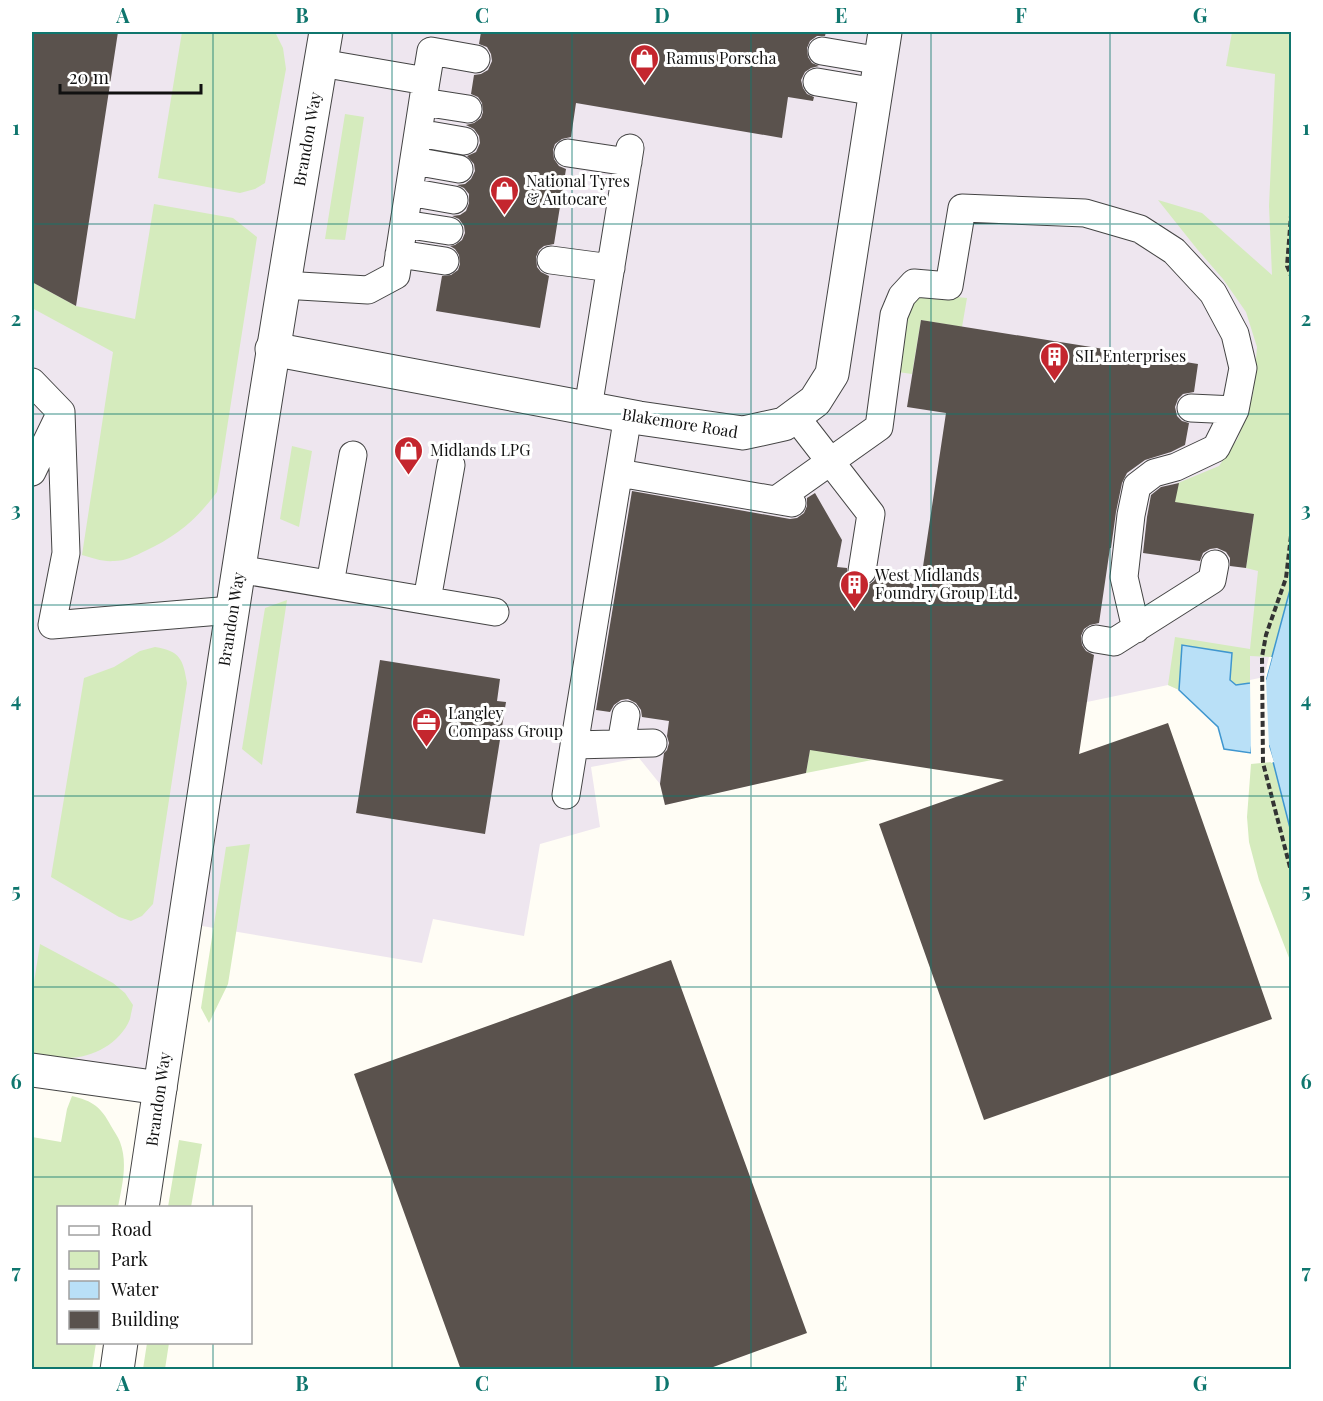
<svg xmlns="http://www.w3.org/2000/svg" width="1323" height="1401" viewBox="0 0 1323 1401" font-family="'Playfair Display',serif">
<rect width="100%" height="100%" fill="#fffdf5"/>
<path fill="#eee6ef" d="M32 32H1291V676L1179 690 1168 685 1087 702 901 750 665 805 660 784 639 758 591 767 600 827 540 844 524 936 433 919 422 963 184 923 160 1088 32 1070Z"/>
<path fill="#d5ebbd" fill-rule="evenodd" d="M182 32H275L283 48 286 69 265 183 255 189 240 193 158 178Z
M1232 32H1291V963L1259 880 1249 842 1247 817 1251 764 1273 762 1269 746 1252 743 1251 753 1224 749 1218 727 1179 690 1168 685 1175 637 1250 649 1258 571 1246 568 1254 514 1150 499 1178 483 1219 466 1238 438 1253 394 1257 347 1246 312 1223 279 1197 249 1158 200 1202 213 1272 275 1269 206 1275 74 1226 66ZM1250 656 1272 657 1266 679 1250 683Z
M345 114 364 117 345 240 325 239Z
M154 204 233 218 257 237 217 492C196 520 177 536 145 551 135 556 125 561 114 561 103 562 92 558 82 555L113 352 32 308V282L76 306 135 319Z
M925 294 967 298 962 327 921 320 912 374 898 372 904 319 912 303Z
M292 446 312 451 299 527 280 519Z
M287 600 262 765 242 749 265 608Z
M155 647C180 651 183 659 187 683L153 904 142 916 131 921 119 917 51 877 84 678 114 667 140 651Z
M812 737 843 741 841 755 872 760 806 773Z
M250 844 228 984 209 1023 201 1008 226 847Z
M40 944 113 983 125 993 133 1005C132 1009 131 1014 130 1019 120 1044 91 1059 65 1058 54 1058 42 1056 32 1055V995Z
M72 1096C93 1101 101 1107 111 1126 114 1131 118 1137 120 1142 128 1163 122 1186 118 1207L58 1208V1342L96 1343 92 1369H32V1137L61 1142 67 1109Z
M179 1140 202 1144 191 1207H168Z
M147 1343H169L165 1369H143Z"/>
<path fill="#b9e0f7" stroke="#3f96cf" stroke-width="1.5" d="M1291 586V832L1269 746 1252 743 1251 753 1224 749 1218 727 1179 690 1182 645 1232 653 1230 680 1236 685 1250 683 1266 679Z"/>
<path fill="#fffdf5" d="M1269 657H1272L1266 679 1269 746 1274 762 1271 763 1267 748 1254 747V754L1251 756 1250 680 1264 677Z"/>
<path fill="#5a524d" d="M32 32H118L76 306 32 282Z
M481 32H826L825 36H817L810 41 807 48 808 57 812 63 819 66 811 68 805 72 801 80 803 88 807 94 814 97 813 101 788 97 782 138 576 103 571 137 562 139 555 144 553 150 554 159 559 166 566 169 554 244 544 246 539 250 536 257 537 267 541 272 549 276 540 328 436 311 442 276 451 275 458 270 460 264 459 255 455 249 450 246 455 245 462 240 465 233 464 226 459 219 452 216 460 215 466 211 469 203V194L464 188 457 185 465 184 471 179 475 171 474 164 467 156 476 152 480 143 479 136 474 129 466 125 474 123 481 118 483 112 482 103 478 97 471 94 474 75 481 74 488 70 492 61 491 54 487 47 479 44Z
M921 320 1198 364 1194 392 1183 394 1178 399 1175 407 1177 416 1182 421 1189 423 1185 445 1171 452 1145 460 1127 473 1122 483 1116 512 1111 548H1110L1099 623 1090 625 1084 629 1081 636 1082 645 1086 651 1094 655 1079 754 1168 723 1272 1019 984 1120 879 824 1004 780 810 750 806 773 665 805 660 784 664 753 667 750 669 743 667 736 669 721 642 717 641 710 636 703 628 699 621 700 614 705 610 712 596 710 632 491 790 519 797 518 804 513 807 506V498L815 493 842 540 837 567 847 568V576L852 583 859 586H867L874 581 878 573 921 580 946 413 907 407Z
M1179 483 1175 502 1254 514 1246 568 1230 566V558L1226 552 1217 548 1210 549 1203 553 1200 561 1143 553 1147 517 1151 495 1161 487Z
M380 660 500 679 497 701 506 702 485 834 356 813Z
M671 960 807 1333 705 1370H461L354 1074Z"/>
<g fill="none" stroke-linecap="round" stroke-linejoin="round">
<defs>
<path id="service" d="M822 51 881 61
M426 81 431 51 476 59
M817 82 876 92
M423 102 468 109
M418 133 464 141
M568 153 628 162
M414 161 459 169
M409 192 454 200
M404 224 449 231
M399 254 445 261
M551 260 611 268
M283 285 368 290 396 275 426 81 321 63
M32 382 61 412 32 472
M588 408 630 148
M1191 408 1235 410
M61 412 66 553 52 625 232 610
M795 416 871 514 862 571
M619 473 792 503
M776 500 879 427 894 315 902 296 914 283 949 286 962 208 1085 213 1140 229 1174 251 1213 293 1235 334 1243 368 1235 410 1216 448 1176 467 1154 473 1137 486 1131 515 1124 577 1136 629
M238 569 495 612
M330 584 353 455
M427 600 451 465
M1096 639 1114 642 1212 580 1215 564
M621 744 626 715
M574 745 653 743
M566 795 628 415"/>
<path id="minor" d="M272 349 639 418 743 433 784 424 815 401 832 374 885 32
M32 1070 160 1088"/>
<path id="tertiary" d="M142 1208C201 815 259 423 326 32
M117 1370 121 1342"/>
</defs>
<use href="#service" stroke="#444" stroke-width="29"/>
<use href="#minor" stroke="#444" stroke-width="35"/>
<use href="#tertiary" stroke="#444" stroke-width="35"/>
<path stroke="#333" stroke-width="4" stroke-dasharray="6 3" stroke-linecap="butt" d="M1292 203 1287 266 1292 278
M1292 527 1286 578 1266 635 1262 657 1263 763 1292 875"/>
<use href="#service" stroke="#fff" stroke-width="27"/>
<use href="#minor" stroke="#fff" stroke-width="33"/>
<use href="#tertiary" stroke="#fff" stroke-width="33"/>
</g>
<path fill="none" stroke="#0f766e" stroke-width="1.5" stroke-opacity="0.55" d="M213 32V1208M392 32V1370M572 32V1370M751 32V1370M931 32V1370M1110 32V1370M32 224H1292M32 414H1292M32 605H1292M32 796H1292M32 987H1292M32 1177H1292M213 1342V1370"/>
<defs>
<symbol id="shop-pin" viewBox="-11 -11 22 30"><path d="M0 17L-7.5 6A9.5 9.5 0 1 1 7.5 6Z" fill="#c4262e" stroke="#fff"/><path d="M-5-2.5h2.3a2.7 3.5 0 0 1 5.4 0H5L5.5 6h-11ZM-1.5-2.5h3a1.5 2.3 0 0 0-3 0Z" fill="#fff"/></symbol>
<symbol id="building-pin" viewBox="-11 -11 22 30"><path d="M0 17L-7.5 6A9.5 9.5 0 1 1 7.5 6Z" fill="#c4262e" stroke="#fff"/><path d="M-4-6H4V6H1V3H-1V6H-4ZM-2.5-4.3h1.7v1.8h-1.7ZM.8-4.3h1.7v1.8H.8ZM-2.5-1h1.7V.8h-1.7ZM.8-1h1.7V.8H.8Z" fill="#fff"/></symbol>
<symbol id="office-pin" viewBox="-11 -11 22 30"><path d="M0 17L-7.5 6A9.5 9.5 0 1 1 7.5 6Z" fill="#c4262e" stroke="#fff"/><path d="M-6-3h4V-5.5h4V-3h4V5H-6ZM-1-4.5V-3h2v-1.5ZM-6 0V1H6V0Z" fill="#fff"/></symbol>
</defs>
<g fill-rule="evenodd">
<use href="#shop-pin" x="628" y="42" width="33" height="45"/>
<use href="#shop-pin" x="488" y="174" width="33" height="45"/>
<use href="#building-pin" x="1038" y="340" width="33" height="45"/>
<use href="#shop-pin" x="392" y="434" width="33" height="45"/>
<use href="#building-pin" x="838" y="568" width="33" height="45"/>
<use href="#office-pin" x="410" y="706" width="33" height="45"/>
</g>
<g text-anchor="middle" stroke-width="6" stroke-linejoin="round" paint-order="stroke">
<g font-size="16" fill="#111" stroke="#fff" text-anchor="start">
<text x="666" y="64">Ramus Porscha</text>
<text x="526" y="187">National Tyres<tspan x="526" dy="18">&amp; Autocare</tspan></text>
<text x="1075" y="362">SIL Enterprises</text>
<text x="430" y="456">Midlands LPG</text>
<text x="875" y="581">West Midlands<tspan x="875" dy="18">Foundry Group Ltd.</tspan></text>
<text x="448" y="719">Langley<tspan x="448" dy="18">Compass Group</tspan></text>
</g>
<g font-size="16" fill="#111" stroke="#fff">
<text transform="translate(307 139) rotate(-80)" y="6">Brandon Way</text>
<text transform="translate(680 423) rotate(9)" y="6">Blakemore Road</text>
<text transform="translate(231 619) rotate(-81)" y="6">Brandon Way</text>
<text transform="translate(158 1099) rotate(-82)" y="6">Brandon Way</text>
</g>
</g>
<rect width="1323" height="1401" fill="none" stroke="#ffffff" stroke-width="66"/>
<rect x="57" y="1206" width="195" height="138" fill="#ffffff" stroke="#a0a0a0" stroke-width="1.5"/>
<rect x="69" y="1226" width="30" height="9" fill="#ffffff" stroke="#a0a0a0" stroke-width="1.5"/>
<text x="111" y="1236" font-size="18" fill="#111111">Road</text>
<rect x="69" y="1251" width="30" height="18" fill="#d5ebbd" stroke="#a0a0a0" stroke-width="1.5"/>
<text x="111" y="1266" font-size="18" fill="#111111">Park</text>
<rect x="69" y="1281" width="30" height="18" fill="#b9e0f7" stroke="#a0a0a0" stroke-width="1.5"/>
<text x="111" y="1296" font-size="18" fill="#111111">Water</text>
<rect x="69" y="1311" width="30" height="18" fill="#5a524d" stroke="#a0a0a0" stroke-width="1.5"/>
<text x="111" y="1326" font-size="18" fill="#111111">Building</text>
<path d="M60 84v9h141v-9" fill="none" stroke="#111111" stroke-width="3"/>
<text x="69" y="84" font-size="18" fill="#111111" stroke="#ffffff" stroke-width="4.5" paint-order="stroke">20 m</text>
<rect x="33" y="33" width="1257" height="1335" fill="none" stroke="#0f766e" stroke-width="2"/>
<g font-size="20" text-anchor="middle" font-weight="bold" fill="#0f766e">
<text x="123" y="23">A</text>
<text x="302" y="23">B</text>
<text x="482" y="23">C</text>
<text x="662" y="23">D</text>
<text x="841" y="23">E</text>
<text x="1021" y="23">F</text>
<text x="1200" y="23">G</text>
<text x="16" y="135">1</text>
<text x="1306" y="135">1</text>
<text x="16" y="326">2</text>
<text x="1306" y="326">2</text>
<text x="16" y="517">3</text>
<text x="1306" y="517">3</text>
<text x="16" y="707">4</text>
<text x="1306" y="707">4</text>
<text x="16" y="898">5</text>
<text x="1306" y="898">5</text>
<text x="16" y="1089">6</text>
<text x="1306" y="1089">6</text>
<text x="16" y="1279">7</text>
<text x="1306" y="1279">7</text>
<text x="123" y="1391">A</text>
<text x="302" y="1391">B</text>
<text x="482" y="1391">C</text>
<text x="662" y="1391">D</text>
<text x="841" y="1391">E</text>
<text x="1021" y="1391">F</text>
<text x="1200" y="1391">G</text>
</g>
</svg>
